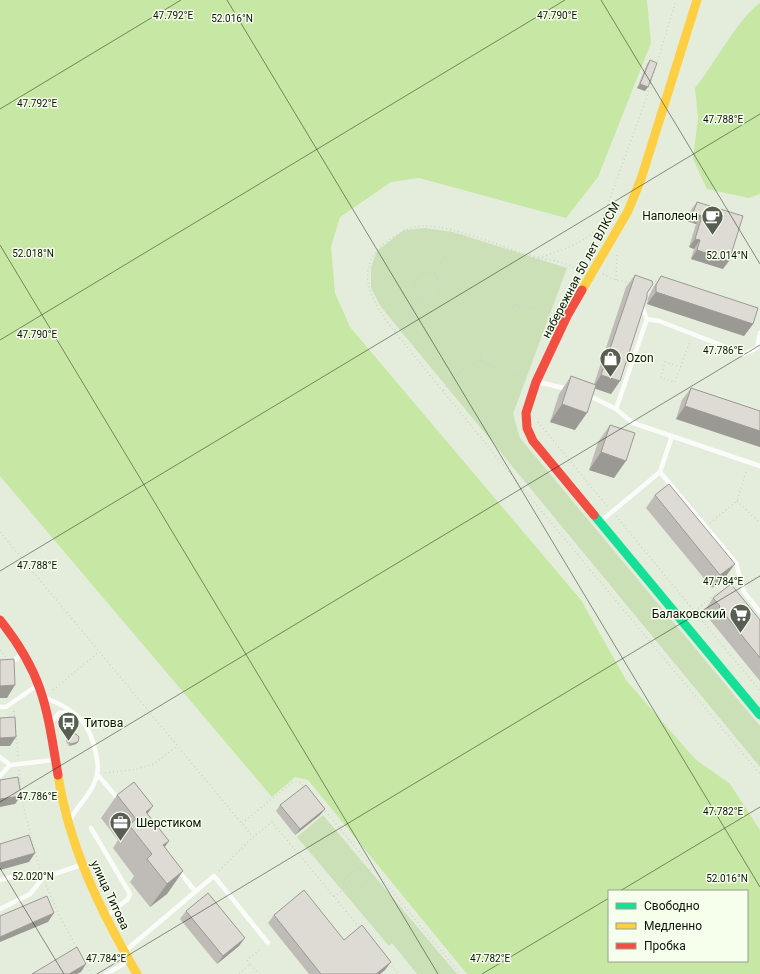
<svg xmlns="http://www.w3.org/2000/svg" width="760" height="974" viewBox="0 0 760 974" font-family="Roboto,sans-serif">
<rect width="100%" height="100%" fill="#e4eddc"/>
<path fill="#cbe0b7" d="M425 228 453 232 567 268 513 414 520 438 760 726V767L381 307 371 288V267L377 251 404 230Z
M323 815 457 974H417L392 943 389 946 297 837Z"/>
<path fill="#c7e7a4" fill-rule="evenodd" d="M0 0H647L651 43 598 177 566 218 419 178 391 182 340 217 331 247 335 293 350 327 581 600 626 680 695 759 730 784 760 830V974H467L308 780 295 777 272 797 0 476ZM609 891H747V961H609Z
M760 3V194L749 198 707 189 693 159 698 118 695 88C713 66 739 17 760 3Z"/>
<g fill="none" stroke-linecap="round" stroke-linejoin="round">
<path stroke="#cfd1cd" stroke-width="1.5" stroke-dasharray="1 3" stroke-linecap="butt" d="M414 286a13 13 0 1 1 26 0a13 13 0 1 1-26 0Z
M434 274 459 233
M578 274C576 272 574 268 572 267 566 262 535 257 525 254 495 244 458 228 426 226 414 225 402 231 392 238 350 265 370 300 394 331L499 460 760 774
M603 274 612 279 630 283
M616 280 617 254
M651 281 659 282
M515 305 556 313
M395 330 420 299
M480 361 525 378
M681 367 665 362 661 378 675 382 690 341
M443 390 460 371 480 361 486 325 515 305 539 258 572 246 588 237 597 228 608 204 646 99 676 0
M538 422 607 506
M737 501 760 523
M616 516 760 691
M710 523 737 501 747 469
M0 532 253 837 272 822 360 928
M748 582 760 576
M695 611 717 593 722 592
M0 650 6 657
M53 690 99 652
M14 711 15 719
M15 723 18 757
M19 770 23 805 40 870
M105 773 137 769 154 764 177 746
M323 808 460 974
M242 823 293 782 298 781 305 787
M358 867 369 881 357 890 346 877Z
M219 871 253 837
M363 874 372 868
M46 885 61 919 77 948
M334 897 351 883
M85 963 91 974
M389 963 398 974
M250 964 247 960 262 948
M239 974 250 964 259 974"/>
<path stroke="#fbfcfa" stroke-width="4.5" d="M643 304 642 307 647 319
M538 382 568 389
M588 395 616 409 647 319 659 321 744 354 757 348 760 333
M616 409 633 423 760 466
M660 472 672 436
M601 521 660 472 736 563 744 592 760 612
M0 664 11 663 23 653
M46 698C75 710 90 721 96 754 98 763 99 773 95 781 90 796 77 806 70 820
M0 707H6L39 684
M52 721 59 713 71 712
M0 757 10 765
M97 774 119 800
M0 776 10 765 54 760
M91 828 130 894 128 899 106 916
M178 870 195 891
M0 880 23 874 43 878
M0 909 30 894 43 878 81 865
M125 951 214 876 268 943
M106 974 127 962"/>
<path stroke="#16e098" stroke-width="9" d="M594 515 760 715"/>
<path stroke="#ffcf43" stroke-width="9" d="M582 290 628 211 641 179 697 0
M58 775C69 847 101 912 137 974"/>
<path stroke="#f24e42" stroke-width="9" d="M582 290 567 316 536 382 526 413 527 428 533 441 594 515
M0 620C44 675 47 709 58 775"/>
</g>
<path fill="#bfbbb6" d="M650 60 645 91 637 88 647 64Z
M697 202 723 269 691 259 694 249 689 247 696 224 687 221 691 210Z
M635 275 647 293 620 381 611 394 595 388 575 430 550 422 559 394 571 376 594 384 626 287Z
M661 276 753 324 744 336 647 304 648 298 653 288Z
M691 388 760 411V447L676 419 682 400Z
M610 425 614 478 589 470 598 442Z
M655 495 726 576 712 588 646 508Z
M713 598 760 620V681L710 620 711 618 705 610Z
M68 737 78 742 76 744 69 746 66 742V739Z
M117 795 148 814 164 847 183 871 167 894 150 907 130 882 134 876 113 848 118 840 101 818Z
M280 805 325 809 320 815 295 835 276 811Z
M186 911 239 946 217 964 180 919Z
M274 915 344 940 385 970 380 974H309L268 923Z"/>
<path fill="#9b9994" d="M640 84 648 87 645 91 637 88Z
M693 213 702 216 696 224 687 221Z
M695 239 700 240 694 249 689 247Z
M697 250 729 261 723 269 691 259Z
M656 292 753 324 744 336 647 304Z
M601 375 620 381 611 394 593 388Z
M562 404 587 413 575 430 550 422Z
M685 406 760 431V447L676 419Z
M601 452 626 461 614 478 589 470Z
M735 564 726 576 712 588 720 575Z
M15 685 7 698H0V686Z
M16 737 10 746H0V738Z
M78 742 76 744 69 746 71 744Z
M21 796 15 804 0 807V799Z
M153 806 137 829 146 812Z
M325 809 320 815 295 835 300 829Z
M169 841 153 864 163 845Z
M35 853 29 862 0 870V863Z
M183 871 167 894 150 907 167 884Z
M54 913 48 922 0 942V937Z
M245 938 239 946 217 964 223 956Z
M391 962 385 970 380 974H376Z
M86 964 81 972 77 974H69Z"/>
<path fill="#dedad4" stroke="#9b9994" d="M650 60 657 63 648 87 640 84Z
M697 202 743 216 729 261 697 250 700 240 695 239 702 216 693 213Z
M635 275 652 281 653 284 647 293V297L620 381 601 375Z
M661 276 758 308 753 324 656 292V285Z
M571 376 596 385 587 413 562 404Z
M691 388 760 411V431L685 406Z
M610 425 635 433 626 461 601 452Z
M669 484 735 564 720 575 655 495Z
M731 584 760 620V658L719 607 720 606 713 598Z
M14 659 15 685 0 686V660Z
M15 717 16 737 0 738V718Z
M71 733 76 734 79 737 78 742 71 744 67 740 68 737Z
M18 777 21 796 0 799V780Z
M134 782 153 806 146 812 169 841 163 845 183 871 167 884 147 859 152 854 129 825 136 819 117 795Z
M306 785 325 809 300 829 280 805Z
M29 835 35 853 0 863V844Z
M304 890 344 940 362 925 391 962 376 974H321L274 915Z
M208 893 245 938 223 956 186 911Z
M47 896 54 913 0 937V916Z
M77 947 86 964 69 974H32Z"/>
<path fill="none" stroke="#0d1208" stroke-width="1" stroke-opacity="0.45" d="M227 0 760 887M601 0 760 264M0 109 181 0M0 245 438 974M0 340 565 0M0 571 760 114M0 802 760 345M0 868 64 974M620 891 760 807M97 974 760 576M482 974 609 898"/>
<defs>
<symbol id="cafe-pin" viewBox="-11 -11 22 30"><path d="M0 17L-7.5 6A9.5 9.5 0 1 1 7.5 6Z" fill="#585f52" stroke="#f5ffec"/><path d="M-5.5-4.5H6V0H3Q3 3.5 0 3.5H-2.5Q-5.5 3.5-5.5 0ZM3-3.2v2h1.7v-2ZM-6 4.5H4V6H-6Z" fill="#fff"/></symbol>
<symbol id="shop-pin" viewBox="-11 -11 22 30"><path d="M0 17L-7.5 6A9.5 9.5 0 1 1 7.5 6Z" fill="#585f52" stroke="#f5ffec"/><path d="M-5-2.5h2.3a2.7 3.5 0 0 1 5.4 0H5L5.5 6h-11ZM-1.5-2.5h3a1.5 2.3 0 0 0-3 0Z" fill="#fff"/></symbol>
<symbol id="supermarket-pin" viewBox="-11 -11 22 30"><path d="M0 17L-7.5 6A9.5 9.5 0 1 1 7.5 6Z" fill="#585f52" stroke="#f5ffec"/><path d="M-6-5.5h2.5l.6 2H6L4.5 2H-2.5L-4.4-4H-6ZM-1.5 3.2a1.3 1.3 0 1 0 .1 0ZM3 3.2a1.3 1.3 0 1 0 .1 0Z" fill="#fff"/></symbol>
<symbol id="bus-pin" viewBox="-11 -11 22 30"><path d="M0 17L-7.5 6A9.5 9.5 0 1 1 7.5 6Z" fill="#585f52" stroke="#f5ffec"/><path d="M-5-6H5V4H4V6H2V4H-2V6H-4V4H-5ZM-3.5-4V0h7V-4ZM-3.5 1.2v1.5H-2V1.2ZM2 1.2v1.5H3.5V1.2Z" fill="#fff"/></symbol>
<symbol id="office-pin" viewBox="-11 -11 22 30"><path d="M0 17L-7.5 6A9.5 9.5 0 1 1 7.5 6Z" fill="#585f52" stroke="#f5ffec"/><path d="M-6-3h4V-5.5h4V-3h4V5H-6ZM-1-4.5V-3h2v-1.5ZM-6 0V1H6V0Z" fill="#fff"/></symbol>
</defs>
<g fill-rule="evenodd">
<use href="#cafe-pin" x="700" y="204" width="25" height="34"/>
<use href="#shop-pin" x="598" y="346" width="25" height="34"/>
<use href="#supermarket-pin" x="728" y="602" width="25" height="34"/>
<use href="#bus-pin" x="56" y="710" width="25" height="34"/>
<use href="#office-pin" x="108" y="810" width="25" height="34"/>
</g>
<g text-anchor="middle" stroke-width="3" stroke-linejoin="round" paint-order="stroke">
<g font-size="12" fill="#0d1208" stroke="#f5ffec" text-anchor="start">
<text x="698" y="220" text-anchor="end">Наполеон</text>
<text x="626" y="362">Ozon</text>
<text x="726" y="618" text-anchor="end">Балаковский</text>
<text x="84" y="727">Титова</text>
<text x="136" y="827">Шерстиком</text>
</g>
<g font-size="12" fill="#0d1208" stroke="#f5ffec">
<text transform="translate(581 270) rotate(-62)" y="4">набережная 50 лет ВЛКСМ</text>
<text transform="translate(110 895) rotate(65)" y="4">улица Титова</text>
</g>
</g>
<g font-size="10" text-anchor="middle" fill="#0d1208" stroke="#f5ffec" stroke-width="3" stroke-linejoin="round" paint-order="stroke">
<text x="173" y="19">47.792°E</text>
<text x="557" y="19">47.790°E</text>
<text x="232" y="22">52.016°N</text>
<text x="37" y="107">47.792°E</text>
<text x="723" y="123">47.788°E</text>
<text x="33" y="257">52.018°N</text>
<text x="727" y="259">52.014°N</text>
<text x="37" y="338">47.790°E</text>
<text x="723" y="354">47.786°E</text>
<text x="37" y="569">47.788°E</text>
<text x="723" y="585">47.784°E</text>
<text x="37" y="800">47.786°E</text>
<text x="723" y="815">47.782°E</text>
<text x="33" y="880">52.020°N</text>
<text x="727" y="882">52.016°N</text>
<text x="106" y="962">47.784°E</text>
<text x="490" y="962">47.782°E</text>
</g>
<rect x="608" y="890" width="140" height="72" fill="#f5ffec" stroke="#98a091"/>
<rect x="616" y="903" width="20" height="6" fill="#16e098" stroke="#98a091"/>
<text x="644" y="910" font-size="12" fill="#0d1208">Свободно</text>
<rect x="616" y="923" width="20" height="6" fill="#ffcf43" stroke="#98a091"/>
<text x="644" y="930" font-size="12" fill="#0d1208">Медленно</text>
<rect x="616" y="943" width="20" height="6" fill="#f24e42" stroke="#98a091"/>
<text x="644" y="950" font-size="12" fill="#0d1208">Пробка</text>
</svg>
